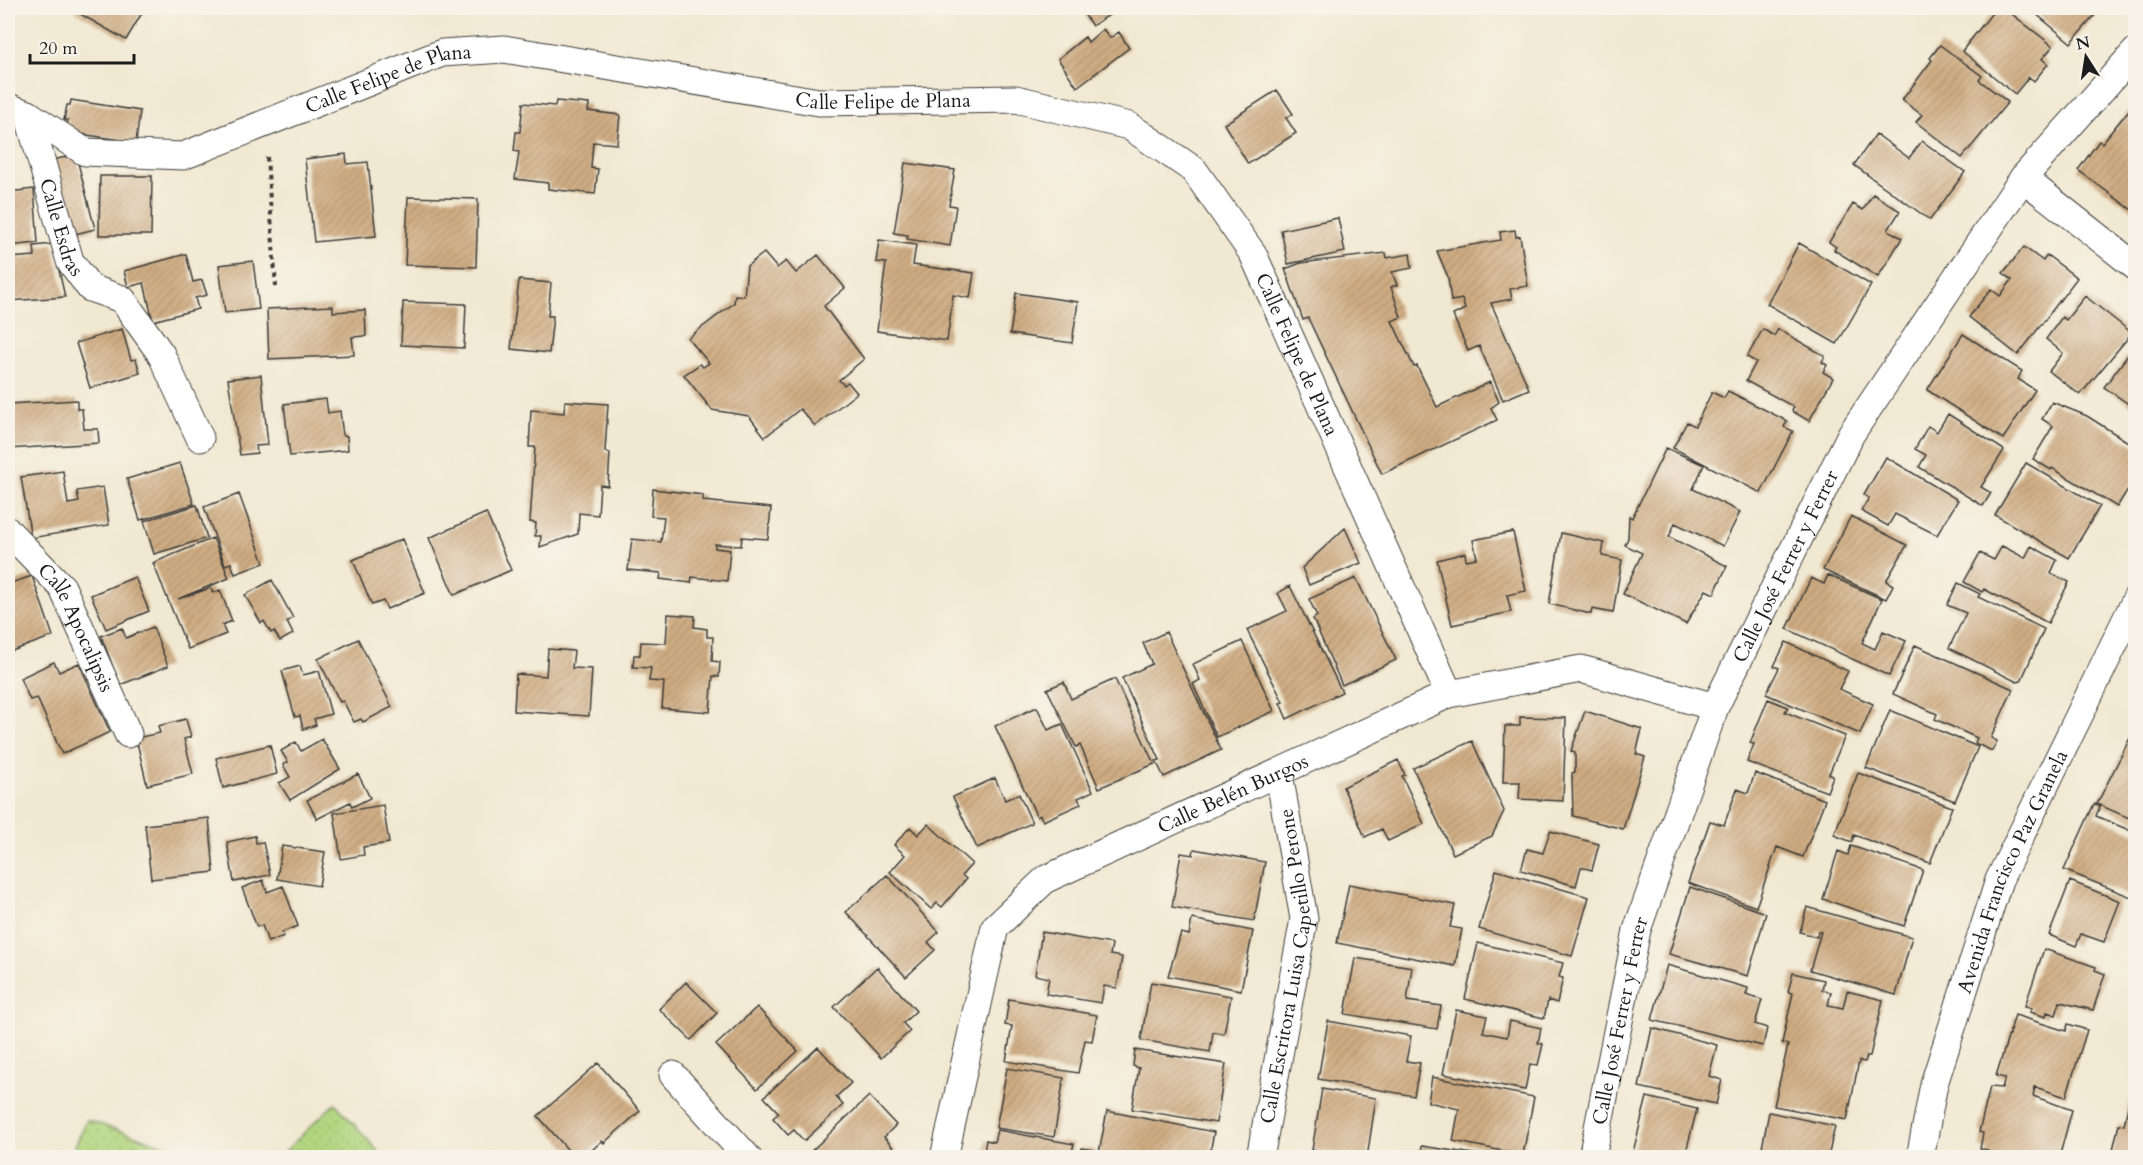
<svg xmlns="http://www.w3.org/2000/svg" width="2143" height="1165" viewBox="0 0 2143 1165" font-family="Cardo,serif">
<defs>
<pattern id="grass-dots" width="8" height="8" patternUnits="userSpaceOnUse" patternTransform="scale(1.5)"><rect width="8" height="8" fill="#b0d57e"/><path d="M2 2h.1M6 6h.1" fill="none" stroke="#97b66c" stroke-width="1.8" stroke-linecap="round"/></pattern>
<pattern id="building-hatch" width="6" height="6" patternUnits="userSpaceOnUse" patternTransform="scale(1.5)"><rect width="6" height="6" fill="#cfac82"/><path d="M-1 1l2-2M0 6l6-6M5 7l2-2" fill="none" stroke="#b19370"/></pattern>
</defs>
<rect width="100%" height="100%" fill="#f7f3e8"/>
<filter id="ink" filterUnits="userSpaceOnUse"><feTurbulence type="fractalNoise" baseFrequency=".0167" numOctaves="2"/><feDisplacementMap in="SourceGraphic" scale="12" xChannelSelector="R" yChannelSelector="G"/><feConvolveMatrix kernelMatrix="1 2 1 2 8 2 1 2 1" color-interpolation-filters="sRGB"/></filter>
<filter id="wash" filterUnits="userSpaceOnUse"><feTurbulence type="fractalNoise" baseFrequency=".008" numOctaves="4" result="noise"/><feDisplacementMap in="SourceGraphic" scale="24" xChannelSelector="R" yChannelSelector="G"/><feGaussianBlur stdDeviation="1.35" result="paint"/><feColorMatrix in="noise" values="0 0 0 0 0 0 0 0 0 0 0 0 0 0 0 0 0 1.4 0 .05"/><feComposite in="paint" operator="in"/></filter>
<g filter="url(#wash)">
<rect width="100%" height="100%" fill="#f1e8d1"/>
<path fill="url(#grass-dots)" stroke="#66784d" stroke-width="1.5" d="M335 1103 383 1157H279Z
M87 1120 201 1157H70Z"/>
<g id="blocks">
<path fill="url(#building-hatch)" d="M77 8H145L126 40 75 11Z
M1080 8H1120L1092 26Z
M1996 8H2004L2053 46 2042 59 2048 64 2034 81 2029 77 2015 94 1962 51Z
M2029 8H2101L2071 43Z
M1103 29 1110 38 1119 32 1129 48 1077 87 1058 59 1085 37 1088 42Z
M1940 45 1982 76 1979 80 2008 102 1962 158 1916 122 1922 115 1902 100 1932 60 1930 58Z
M1277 90 1293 114 1286 118 1296 133 1248 164 1224 124Z
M71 100 140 111 136 142 66 132 68 120H64L67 105H70Z
M556 101 589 104 588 111 620 115 617 144 593 142 591 168 598 169 595 194 548 189V183L515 179 519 152 514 151 516 132H520L523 103 555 106Z
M2134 104 2136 105V213L2078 170 2099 141 2102 143Z
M1876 134 1909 158 1922 141 1965 172 1930 220 1854 165Z
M346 154 347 164 368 162 376 236 314 242 305 159Z
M76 155 95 229 71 235 52 160Z
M905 163 955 170 949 205 956 206 950 246 907 239 908 235 894 233Z
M100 176H152L151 235H99Z
M34 189 38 243 8 246V192Z
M1873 194 1900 211 1888 230 1902 238 1878 277 1834 250 1836 247 1829 242 1853 204 1863 210Z
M408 197 478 199 476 267 405 265Z
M1338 218 1345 252 1288 264 1281 230Z
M1515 230 1516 237 1520 236 1528 286 1510 289 1512 299 1491 303 1529 389 1503 400 1479 346 1468 351 1453 315 1465 309 1462 299 1451 301 1448 277 1437 251 1501 240 1500 232Z
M879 240 916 245 913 265 974 273 970 298 953 295 947 341 877 331 886 263 876 262Z
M1799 243 1871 285 1837 344 1767 304Z
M53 244 65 297 8 301V258L35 256 34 246Z
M2024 247 2043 261 2047 255 2077 278 2018 355 1969 317 1991 289 2000 296 2012 280 2003 273Z
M764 253 777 268 786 261 796 273 818 255 845 288 824 306 864 359 839 380 844 385 848 382 857 393 815 426 800 409 765 437 749 416 712 410 684 375 700 364 703 367 709 363 688 338 734 303 735 295 744 296 747 266Z
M1386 253 1387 258 1410 254 1412 268 1392 272 1397 285 1391 287 1401 317 1392 321 1414 367 1417 366 1437 407 1490 382 1499 402 1491 408 1497 420 1382 474 1308 318 1303 320 1285 269 1301 263Z
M186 254 193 282 202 280 207 295 195 298 198 309 153 321 144 283 128 287 124 271Z
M253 261 259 309 225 313 219 265Z
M519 280 551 283 548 316H553L549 353 511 349Z
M1016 293 1078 302 1072 343 1010 334Z
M2085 296 2132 333 2080 395 2049 371 2063 353 2046 339 2062 317 2066 320Z
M403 302 466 304 464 348 401 345Z
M333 306V312L365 310 366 336 352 337 354 355 269 359 267 309Z
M122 329 131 360 136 359 140 373 90 388 76 343Z
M1763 329 1774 336 1778 329 1825 356 1822 362 1827 365 1823 372 1833 378 1809 421 1792 411 1794 407 1746 381 1756 362 1747 357Z
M1963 334 2022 371 2018 379 2035 390 2003 439 1927 390Z
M2134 347 2136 348V409L2104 387Z
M261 375 268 445 256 446 257 453 240 455 228 379Z
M1728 391 1787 421 1784 427 1793 431 1761 493 1673 448 1687 422 1695 426 1712 392 1724 398Z
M326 399 328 413 340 411 343 436H347L348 450 290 456 284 404Z
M77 400V409H82L84 429H98L99 443 8 449V404Z
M565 401 608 404 605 452 610 453 608 486 600 485 598 515 579 513 578 534 540 547 541 536H535L536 523 530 522 535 447H529L531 410 564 413Z
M2052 402 2087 416 2136 447V476L2117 507 2052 468 2051 470 2033 459 2053 426 2042 419Z
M1948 414 2004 450 1981 487 1991 493 1983 506 1919 467 1926 455 1915 449 1928 426 1937 432Z
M1666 448 1704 465 1693 489 1740 512 1723 546 1675 523 1669 537 1727 566 1714 594 1706 590 1686 624 1623 594 1642 553 1625 545 1628 538 1629 516 1632 518Z
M1886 457 1958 500 1937 535 1895 514 1888 526 1861 511 1869 498 1864 495Z
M180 463 194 504 140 520 127 479Z
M2026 463 2100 506 2069 558 1995 515Z
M63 471 68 504 79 502 77 491 103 487 109 525 31 538 21 477Z
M653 489 703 495V501L771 508 768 539 742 537 741 546 715 544V548L730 550 727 581 692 577 691 583 660 579 661 573 628 570 632 539 661 542 664 517 651 516Z
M239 494 264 563 235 574 231 563 225 565 204 507Z
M197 505 207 538 154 554 144 521Z
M486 513 511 570 454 595 429 538Z
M1851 516 1907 545 1886 581 1893 585 1886 599 1823 570Z
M1345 528 1361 563 1309 585 1302 568Z
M1513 532 1526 591 1507 595 1511 612 1452 625 1437 560 1465 553 1466 560 1477 558 1473 540Z
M1561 533 1604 543 1602 556 1622 560 1613 613 1592 609 1591 614 1549 604Z
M213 538 229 578 178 599 211 588 213 593 220 590 232 621 222 625 226 634 188 649 153 563Z
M402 539 425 593 387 609 383 601 372 605 353 560Z
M2002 546 2025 558 2031 546 2057 560 2051 573 2069 582 2048 623 1984 589 1982 592 1964 582 1980 553 1994 560Z
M1828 575 1882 599 1862 643 1875 649 1883 631 1906 641 1889 676 1787 629 1811 578 1824 584Z
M32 576 53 636 12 651 8 637V584Z
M135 577 149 611 106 629 91 595Z
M1356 578 1396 660 1342 685 1313 619 1317 616 1309 599Z
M272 580 293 618 287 622 293 634 280 641 274 631 271 633 264 621 261 623 245 595Z
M1958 583 1980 594 1978 597 2044 629 2021 681 2017 682 1949 648 1966 613 1947 605Z
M1290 586 1342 692 1287 719 1280 703 1283 702 1247 630 1287 611 1278 593Z
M668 614 695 616 694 627 707 629V637H713L712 661 720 662 719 677 713 676 710 712 662 708 664 682 649 681 651 668 633 667 634 655H640L641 642 666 643Z
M153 627 168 666 120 685 101 636 122 628 126 638Z
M1166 632 1221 750 1164 777 1156 761 1160 760 1122 678 1152 664 1143 643Z
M358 639 392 707 363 722 361 719 354 722 343 701 340 702 318 659Z
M1242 641 1274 711 1217 737 1193 684 1200 680 1193 664Z
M1786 642 1848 671 1839 689 1873 704 1860 734 1766 694 1779 668 1774 666Z
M1915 645 2013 689 1991 738 1997 741 1992 751 1975 743 1977 738 1935 719 1937 714 1893 694Z
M548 649 574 651 572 668 592 669 589 716 514 711 516 674 546 676Z
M54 662 59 672 79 663 110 732 62 754 37 698 30 700 20 678Z
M300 666 303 675 319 671 331 714 314 719 316 725 303 729 300 716 295 717 282 671Z
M1115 679 1154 764 1099 788 1080 745 1076 747 1047 689 1064 682 1071 699Z
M1768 699 1788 707 1785 712 1845 736 1829 774 1833 776 1827 792 1747 762 1754 744 1750 743Z
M1037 707 1048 730 1062 724 1093 791 1078 798 1081 804 1043 821 1040 815 1037 817 995 726Z
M1890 710 1978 747 1955 801 1866 768Z
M1585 711 1642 729 1636 754 1645 757 1623 829 1573 816 1572 773 1575 772V753L1571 751Z
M1520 717 1566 718 1563 801 1519 799 1520 782H1503L1505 726H1520Z
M186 719 191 737 184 739 193 774 147 785 136 738 160 733 158 726Z
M2136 726V821L2097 804Z
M322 739 340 769 290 800 279 783 290 777 283 765 288 762 281 751 296 742 301 751Z
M1472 741 1504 811 1492 836 1453 854 1413 768Z
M270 745 277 774 223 788 216 758Z
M1398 760 1405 775 1402 776 1424 824 1388 841 1382 829 1365 837 1343 787Z
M1755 773 1825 800 1803 857 1777 847 1756 907 1688 883 1710 821 1724 825 1737 789 1748 793Z
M1858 773 1952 807 1930 863 1854 835 1852 842 1834 835Z
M358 774 370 798 352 807 350 802 317 819 307 800Z
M995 778 1005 800 1019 794 1032 823 977 848 953 797Z
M2094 804 2100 806 2096 816 2136 833V899L2064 870Z
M383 805 389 843 363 847 364 855 341 859 334 813Z
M209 818 214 872 151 879 145 825Z
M928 824 972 864 962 875 966 879 942 907 937 903 931 909 890 872 905 855 894 845 910 827 918 835Z
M1550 831 1599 844 1592 870 1581 867 1576 886 1521 870 1527 849 1543 853Z
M255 836 256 843 263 842 270 875 234 882 227 842Z
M282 846 325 852 319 886 277 879Z
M1851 846 1923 870 1904 926 1823 899 1838 851 1848 855Z
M1194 849 1265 862 1254 921 1172 907 1181 853 1193 855Z
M1496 870 1589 897 1572 956 1479 929Z
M887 875 939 932 928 942 935 950 906 977 846 912Z
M263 880 267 892 283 886 298 926 282 932 284 936 268 942 262 925 257 927 242 888Z
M2070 881 2120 901 2104 942 2081 934 2076 946 2049 935Z
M1349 884 1455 905 1450 927 1462 929 1455 966 1337 943Z
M1690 887 1766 913 1748 976 1669 954Z
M1807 907 1912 937 1896 995 1810 970 1821 932 1818 931 1817 937 1800 932Z
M1192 919 1253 931 1241 990 1168 976 1181 933 1189 935Z
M1042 932 1112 944 1110 955 1122 957 1117 988 1104 986 1101 1003 1046 994 1049 978 1035 975Z
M1478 943 1563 963 1559 977 1563 978 1557 1003 1548 1000 1544 1018 1465 999Z
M2044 949 2096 967 2095 970 2105 974 2093 1010 2060 1002 2056 1015 2047 1012 2046 1017 2030 1012 2032 1008 2025 1006Z
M1355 958 1412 967 1407 1001 1441 1006 1437 1029 1345 1014Z
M1667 965 1748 988 1746 995 1762 1000 1755 1024 1767 1028 1763 1046 1652 1020Z
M877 967 916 1011 903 1023 910 1031 881 1058 834 1007Z
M1793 973 1824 980 1822 990 1831 992 1828 1005 1843 1008 1847 991 1883 1000 1870 1056H1867L1865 1062 1859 1061 1847 1120 1774 1106 1788 1045 1782 1043 1793 993 1788 992Z
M686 982 717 1013 691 1040 659 1009Z
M1151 982 1231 996 1224 1034 1213 1032 1210 1052 1141 1040Z
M1009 999 1097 1015 1092 1041 1085 1040 1078 1073 1006 1061 1012 1026 1005 1025Z
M757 1007 798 1051 757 1089 716 1045Z
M1456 1010 1487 1016 1483 1032 1507 1037 1510 1021 1541 1028 1538 1043 1543 1044 1538 1065 1530 1064 1525 1090 1443 1074Z
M2015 1015 2066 1031 2068 1024 2087 1030 2066 1097 2035 1087 2033 1096 2072 1110 2059 1158H1986L1988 1150 1980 1149 1983 1133 1979 1132 1990 1087 2002 1088 2005 1078 1996 1076Z
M1328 1021 1411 1036 1406 1061 1420 1063 1414 1096 1318 1079Z
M1652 1028 1717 1045 1709 1076 1722 1080 1716 1104 1639 1087Z
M818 1047 851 1083 836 1097 843 1105 804 1141 794 1130 788 1135 773 1118 779 1113 764 1097Z
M1135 1050 1226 1064 1216 1123 1132 1109 1139 1068 1133 1066Z
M598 1063 640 1111 604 1143 602 1141 583 1158H575L538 1116Z
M1007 1068 1064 1078 1054 1137 996 1128Z
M1432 1077 1534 1097 1523 1155 1453 1141 1459 1109 1428 1102Z
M1322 1089 1376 1098 1367 1158 1312 1150Z
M869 1096 896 1125 884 1137 896 1151 889 1158H804Z
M1647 1097 1697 1109 1686 1152 1678 1151 1676 1158 1632 1156Z
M2130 1098 2136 1100V1158H2111L2119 1124 2124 1125Z
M1107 1111 1214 1132 1209 1158H1098Z
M1769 1112 1835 1126 1828 1158H1760Z
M997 1130 1074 1144 1071 1155 1080 1156 1082 1148 1095 1150 1094 1158H983L986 1140 994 1142Z
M1422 1146 1486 1156V1158H1420Z"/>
</g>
</g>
<g filter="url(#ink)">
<use href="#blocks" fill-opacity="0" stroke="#3c3b37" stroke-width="1.5"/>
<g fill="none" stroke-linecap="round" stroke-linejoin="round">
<defs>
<g id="minor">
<path id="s1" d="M8 107 28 114 85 152 183 156 442 53 504 49 819 102 1016 99 1129 126 1194 170 1253 254 1449 694"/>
<path id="s2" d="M28 114 70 261 90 288 122 299 161 354 200 438"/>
<path d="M2023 178 2136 267"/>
<path id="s3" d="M8 531 62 587 128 734"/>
<path d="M673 1075 748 1158"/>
<path id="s4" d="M944 1158 995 927 1046 879 1449 694 1581 669 1715 707"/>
<path id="s5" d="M1260 1158 1304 919 1279 774"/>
<path id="s6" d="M1592 1158 1637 930 1715 707 1851 434 2023 178 2136 51"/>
<path id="s7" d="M1920 1158 1934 1084 1999 880 2136 599"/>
</g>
</defs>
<use href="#minor" stroke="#3c3b37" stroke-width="29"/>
<path stroke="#3c3b37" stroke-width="4" stroke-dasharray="4.5 4.5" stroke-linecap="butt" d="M267 157 276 288"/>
<use href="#minor" stroke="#fff" stroke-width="27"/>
</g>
</g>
<g text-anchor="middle" stroke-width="5" stroke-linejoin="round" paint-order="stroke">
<g font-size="20" fill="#1c1c1c" stroke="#f7f3e8">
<text dy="7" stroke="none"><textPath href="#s1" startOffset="408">Calle Felipe de Plana</textPath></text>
<text dy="7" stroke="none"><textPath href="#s1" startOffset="912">Calle Felipe de Plana</textPath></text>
<text dy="7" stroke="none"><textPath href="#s2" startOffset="118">Calle Esdras</textPath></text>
<text dy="7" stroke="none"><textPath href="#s1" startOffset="1452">Calle Felipe de Plana</textPath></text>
<text dy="7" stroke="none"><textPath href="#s6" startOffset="626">Calle José Ferrer y Ferrer</textPath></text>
<text dy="7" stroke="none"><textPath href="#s3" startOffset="120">Calle Apocalipsis</textPath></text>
<text dy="7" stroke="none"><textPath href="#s4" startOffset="512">Calle Belén Burgos</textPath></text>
<text dy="7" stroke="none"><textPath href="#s7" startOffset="302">Avenida Francisco Paz Granela</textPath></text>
<text dy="7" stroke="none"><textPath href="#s5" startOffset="195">Calle Escritora Luisa Capetillo Perone</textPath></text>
<text dy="7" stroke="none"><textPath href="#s6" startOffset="140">Calle José Ferrer y Ferrer</textPath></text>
</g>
</g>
<rect width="2143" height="1165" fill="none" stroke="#f7f3e8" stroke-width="30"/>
<g transform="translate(2086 57) rotate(348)" stroke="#f7f3e8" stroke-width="4.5" paint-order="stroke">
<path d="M0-4.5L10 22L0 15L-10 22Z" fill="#1c1c1c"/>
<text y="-9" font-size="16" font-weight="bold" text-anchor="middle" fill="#1c1c1c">N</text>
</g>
<path d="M30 54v9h104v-9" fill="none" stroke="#1c1c1c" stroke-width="3"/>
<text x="39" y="54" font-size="18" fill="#1c1c1c" stroke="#f7f3e8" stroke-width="4.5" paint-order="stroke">20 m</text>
</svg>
